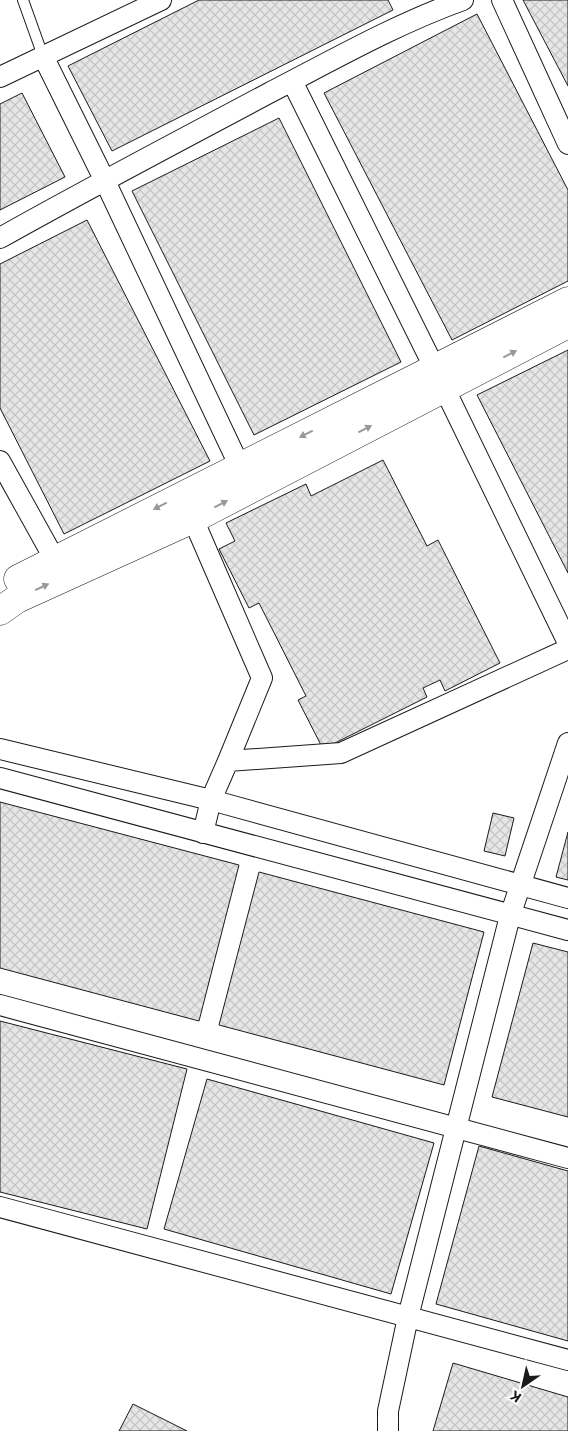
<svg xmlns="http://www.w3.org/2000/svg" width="568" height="1431" viewBox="0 0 568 1431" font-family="'IBM Plex Sans',sans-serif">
<defs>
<pattern id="building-cross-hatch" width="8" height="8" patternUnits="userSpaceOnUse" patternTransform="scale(1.25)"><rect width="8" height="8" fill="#e6e6e6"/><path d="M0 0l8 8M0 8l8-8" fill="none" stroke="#c5c5c5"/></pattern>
</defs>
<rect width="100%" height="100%" fill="#fff"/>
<path fill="url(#building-cross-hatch)" stroke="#1a1a1a" d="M199 0H388L393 10 112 151 68 66Z
M523 0H568V86Z
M477 14 568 190V281L452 340 324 93Z
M22 93 65 177 0 210V104Z
M279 118 401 362 254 435 132 191Z
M87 220 210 461 64 534 0 408V264Z
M568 350V573L477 395Z
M383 460 427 546 438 540 500 663 445 691 440 680 423 688 427 697 323 749 298 700 306 696 259 603 249 608 219 549 235 541 226 523 306 484 311 496Z
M0 802 239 865 199 1021 0 968Z
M493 813 514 818 505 856 484 851Z
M568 832V880L556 877Z
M259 872 484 932 444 1085 219 1025Z
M533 943 568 952V1117L492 1097Z
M0 1021 187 1069 147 1229 0 1192Z
M207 1079 434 1143 391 1294 164 1229Z
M479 1146 568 1171V1341L436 1304Z
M453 1363 568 1397V1431H433Z
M133 1404 187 1431H119Z"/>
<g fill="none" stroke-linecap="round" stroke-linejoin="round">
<defs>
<path id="lane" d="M23 0 43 56"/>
<path id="street" d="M502 0 568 144
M43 56 104 179 240 467
M0 77 161 0
M292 81 435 369 568 643
M0 238C89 188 179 141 269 93 333 60 396 24 463 0
M0 461 55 560
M193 519 262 678 228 761
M0 749 211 800 568 898
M0 778 568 930
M203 833 211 800 228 761 341 753 568 649
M0 1005 568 1158
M0 1207 568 1360
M388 1431V1411L408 1317 510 916 568 743"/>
<path id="secondary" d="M18 579 568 301
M0 611 17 599 193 519 568 324"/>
</defs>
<use href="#lane" stroke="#1a1a1a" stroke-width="12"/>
<use href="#street" stroke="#1a1a1a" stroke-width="22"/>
<use href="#secondary" stroke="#1a1a1a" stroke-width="29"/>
<use href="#lane" stroke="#fff" stroke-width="10"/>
<use href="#street" stroke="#fff" stroke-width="20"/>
<use href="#secondary" stroke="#fff" stroke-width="28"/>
</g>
<defs><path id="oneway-solid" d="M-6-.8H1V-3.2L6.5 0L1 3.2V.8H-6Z" transform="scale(1.25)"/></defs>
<g fill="#989898">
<use href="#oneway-solid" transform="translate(510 354) rotate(-27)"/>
<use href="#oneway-solid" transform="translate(365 429) rotate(-27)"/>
<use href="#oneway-solid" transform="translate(306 434) rotate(153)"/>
<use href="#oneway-solid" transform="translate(221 504) rotate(-27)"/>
<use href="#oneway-solid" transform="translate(160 506) rotate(153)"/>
<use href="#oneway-solid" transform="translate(42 587) rotate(-25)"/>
</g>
<g transform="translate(523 1386) rotate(214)" stroke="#ffffff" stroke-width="4" paint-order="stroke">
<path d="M0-4L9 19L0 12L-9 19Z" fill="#1a1a1a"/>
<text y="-8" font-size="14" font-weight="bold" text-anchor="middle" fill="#1a1a1a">K</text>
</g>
</svg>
